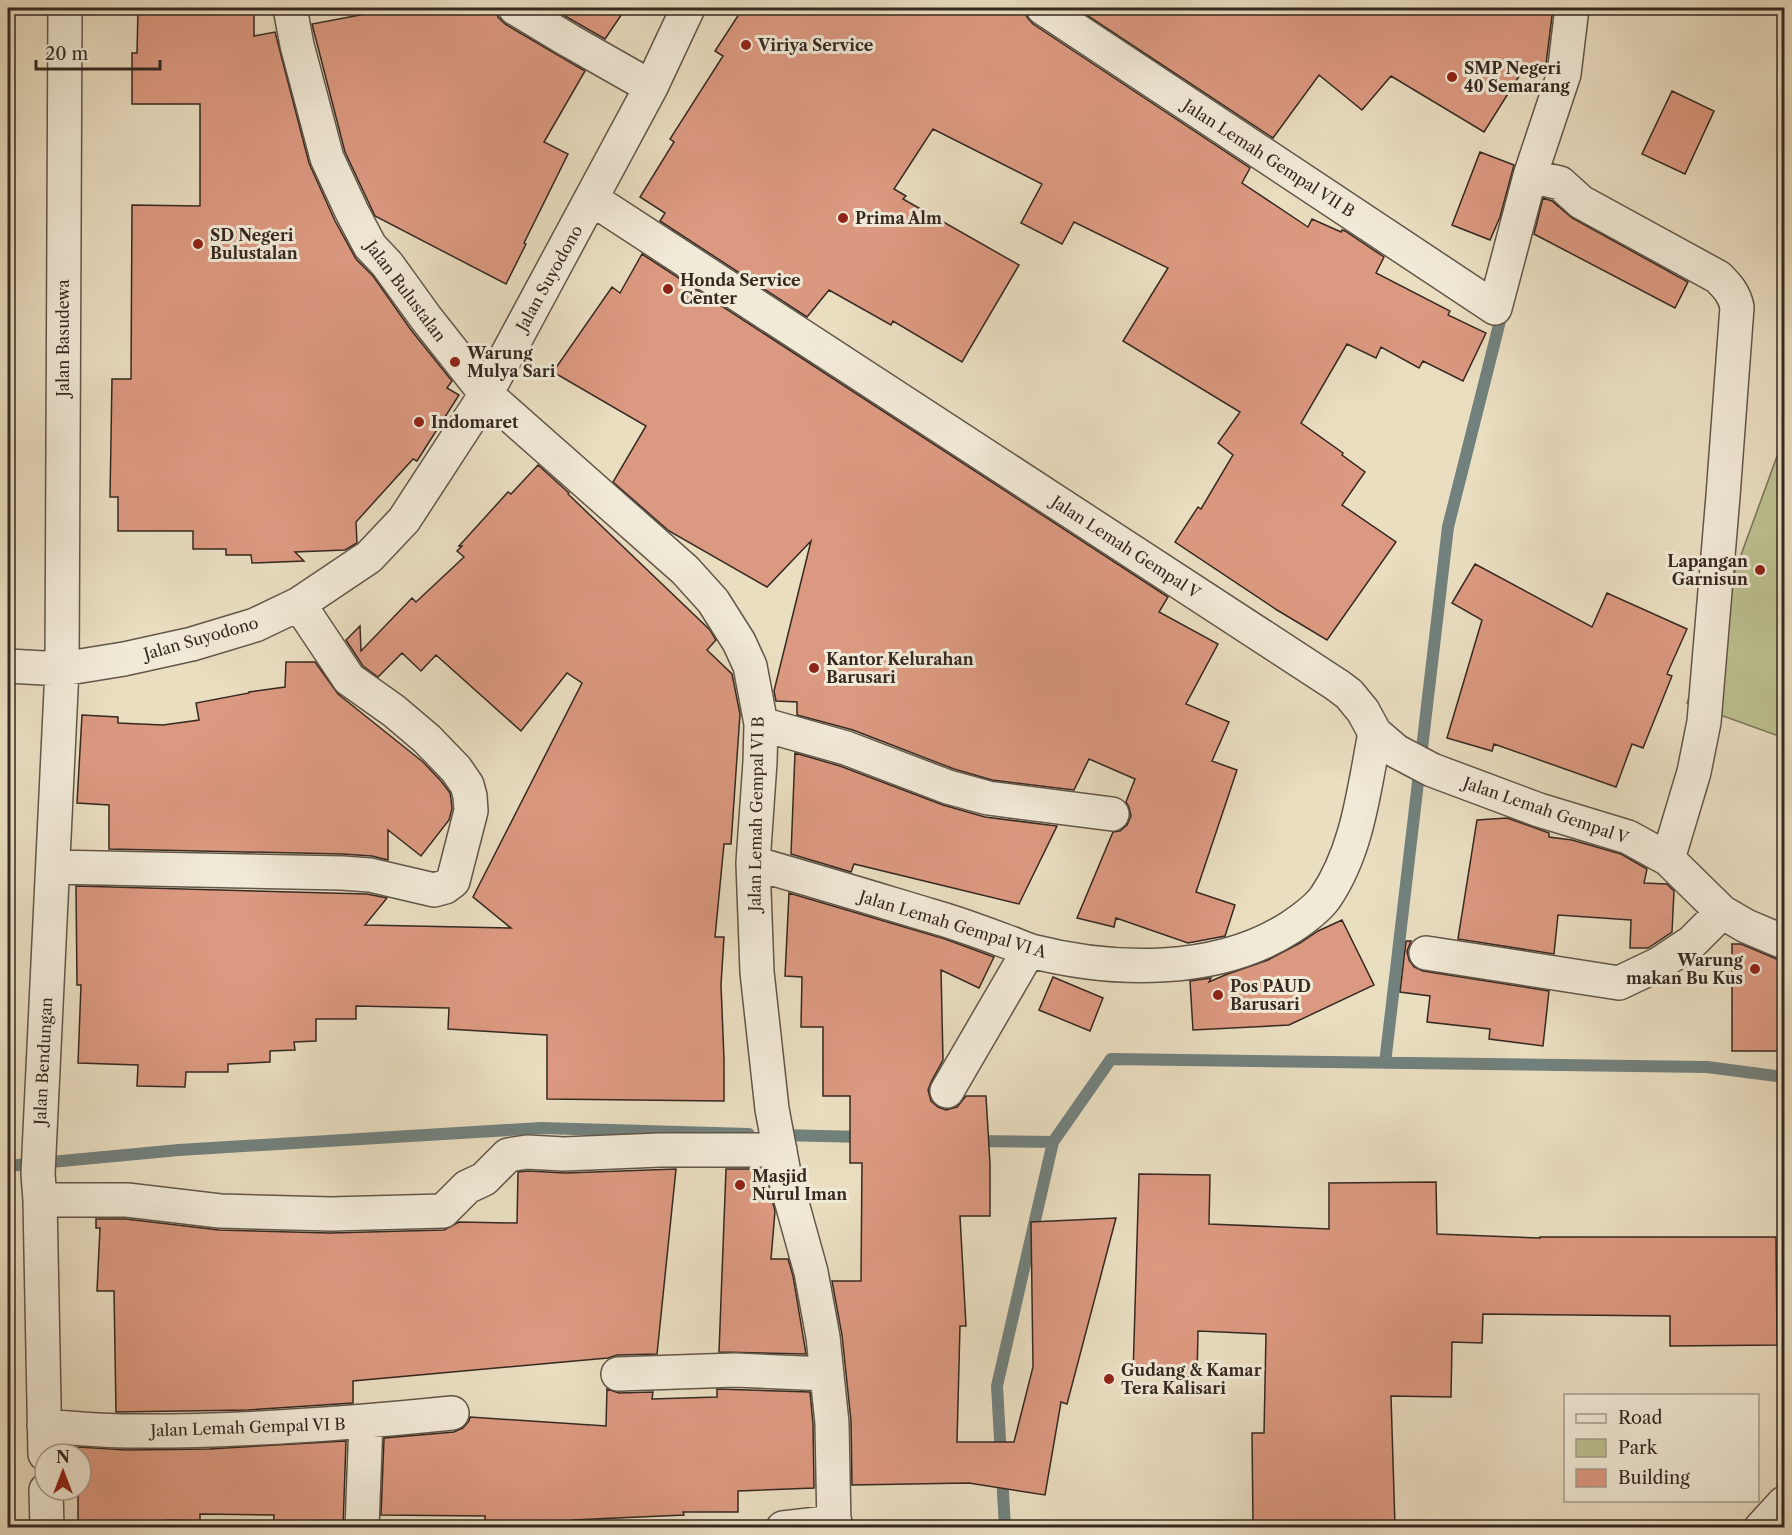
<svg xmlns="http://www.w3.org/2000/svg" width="1792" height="1535" viewBox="0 0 1792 1535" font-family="'Libre Caslon Text',serif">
<rect width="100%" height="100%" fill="#eadec1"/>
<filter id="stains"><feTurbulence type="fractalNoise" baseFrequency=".00333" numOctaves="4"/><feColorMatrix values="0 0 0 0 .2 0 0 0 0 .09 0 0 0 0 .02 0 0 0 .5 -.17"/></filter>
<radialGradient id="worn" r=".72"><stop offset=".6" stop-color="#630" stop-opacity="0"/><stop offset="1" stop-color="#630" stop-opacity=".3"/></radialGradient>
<path fill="#bcc090" stroke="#787458" stroke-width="1.5" d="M1784 437V738L1687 703Z"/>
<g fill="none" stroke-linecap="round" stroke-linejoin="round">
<path stroke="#72817d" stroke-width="12" d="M1385 1063 1448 527 1503 309
M778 1135 866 1137
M973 1141 1053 1142 1111 1059 1707 1067 1784 1077
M8 1166 179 1150 541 1128 749 1134
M1005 1528 997 1386 1053 1142"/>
</g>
<path fill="#dc9981" stroke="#352921" stroke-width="1.5" d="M138 8H254V36L275 32 309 163 335 221 356 259 373 276 411 330 452 381 447 388 459 395 417 461 413 459 356 522 357 543 345 550 295 552 304 561 252 563 251 555H226V549H193V531H118V497H110L112 379H131L132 205 200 206V104H132V53H137Z
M397 8H496L498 17 505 24 585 71 544 142 568 154 524 243 526 244 506 284 375 216 345 152 312 24Z
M551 8H626L605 39Z
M743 8H1024L1027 17 1033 24 1250 168 1242 183 1308 227 1312 219 1341 232 1342 230 1345 231 1384 257 1376 273 1450 311 1448 315 1486 333 1463 381 1423 361 1419 368 1381 347 1376 358 1347 344 1301 423 1343 453 1342 455 1365 472 1342 505 1396 542 1327 640 1277 610 1175 542 1198 507 1201 509 1233 455 1218 443 1240 412 1123 341 1168 268 1074 222 1062 244 1021 223 1042 184 933 129 894 189 906 196 903 199 1019 265 962 362 893 321 891 325 829 290 807 317 660 221 665 213 640 197 674 142 670 139 723 56 715 51Z
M1076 8H1553L1545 72 1521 73 1484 132 1391 76 1362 110 1319 75 1273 138Z
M1672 91 1714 111 1685 174 1642 154Z
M1480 152 1514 165 1500 217 1490 240 1452 225Z
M1543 198 1552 201 1572 218 1688 282 1675 308 1534 234Z
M642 254 1168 597 1159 612 1218 644 1186 704 1229 722 1212 761 1237 770 1196 892 1235 905 1225 936 1188 943 1116 918 1114 927 1077 918 1113 832 1120 831 1127 825 1131 816 1129 807 1126 802 1135 779 1089 759 1074 790 992 780 954 769 853 730 797 715V702L776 701 774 691 811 541 767 587 669 531 613 482 646 426 553 372 612 287 620 293Z
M538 465 569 493 568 494 710 630 716 640 707 650 732 674 740 714 731 844H724L715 937H724L721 985 724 1059V1101L547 1099V1035L448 1029 449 1008 356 1006V1019H316V1041L294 1042 295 1050 270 1051V1062L228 1064V1072H186L185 1087 137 1086 138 1065 78 1063 81 985H77L76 886 367 894 387 898 365 925 511 928 473 897 582 683 567 673 521 731 436 655 421 671 402 653 378 677 363 666 346 640 360 626 361 651 412 598 416 602 464 557 457 551 462 546H459L508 492 511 494Z
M1475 564 1592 627 1607 593 1687 629 1667 674 1672 676 1643 748 1632 744 1616 787 1494 744 1492 751 1447 738 1482 620 1452 603Z
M286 662H315L338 694 423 762 441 781 450 793 451 799 452 809 449 820 421 856 388 830V860L372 856 342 854 109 849V805L77 803 82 715 118 717V723L163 725 199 720 196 703 249 693V692L285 687Z
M795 753 840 766 943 805 985 817 1057 826 1019 904 854 864 851 872 791 854Z
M1507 818 1549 833V837L1572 840 1621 854 1647 869 1644 883 1667 884 1674 891 1672 932 1648 948H1630L1631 920 1558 915 1554 954 1458 939 1477 820Z
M789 893 945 939 994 957 979 988 941 970 943 1060 931 1082 928 1090 931 1101 938 1107 946 1110 957 1107 966 1096H986L990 1164V1216H960L966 1326H960L957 1442H1014L1033 1367 1031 1222 1116 1218 1067 1404 1061 1402 1045 1495 969 1483 852 1485 851 1421 842 1335 832 1281H861L862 1163H850V1096H823V1027H801L802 977 785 976Z
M1342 920 1374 985 1289 1025 1193 1030 1190 981 1211 978 1209 982 1225 975 1268 960 1300 943 1318 931Z
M1406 941H1411L1407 951 1409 960 1414 967 1423 971 1549 991 1543 1046 1489 1039 1490 1029 1427 1022 1430 996 1400 992Z
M1732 944H1741L1779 960V964H1785V1045H1779V1051H1732Z
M1053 977 1103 998 1090 1031 1039 1010Z
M676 1169 657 1354 617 1355 608 1358 353 1381V1403L248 1410 116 1412 114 1291H97L100 1228H96V1219H126L219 1230 330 1233 444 1230 459 1222 517 1223 518 1172 528 1171 565 1173Z
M726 1169H764L775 1211 771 1259H788L793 1276 806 1354 719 1352Z
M1139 1174 1210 1175 1209 1224 1329 1229V1183L1436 1182 1437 1234 1540 1238V1237H1776L1777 1345 1670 1346V1316L1483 1314 1482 1343 1452 1342 1451 1397 1391 1396 1395 1527H1326L1325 1521 1253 1523 1252 1433H1264L1266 1334 1198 1331 1197 1377 1133 1375Z
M607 1389 619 1393 653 1392 652 1399 717 1397V1389L810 1392 813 1424 814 1488 738 1491V1512H683L684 1515 572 1520V1527H485V1516L381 1515 384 1438 454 1432 463 1428 469 1421 470 1417 606 1426Z
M346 1441 343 1527H273L274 1515 200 1514V1521L167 1520V1523L133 1522V1521H78V1490H81V1454H78V1447L127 1450 209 1449Z"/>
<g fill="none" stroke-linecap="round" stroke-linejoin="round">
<defs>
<path id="minor" d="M290 8 297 45 327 158 352 212 370 246 387 264 426 318 486 394 685 570 713 601 739 642 750 666 761 724 760 762 753 863 757 972 772 1109 778 1141 785 1178 811 1272 823 1337 832 1423 834 1528
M515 8 570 41 651 87
M1043 8 1495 308 1530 176 1564 74 1572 8
M1530 176 1560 183 1581 202 1718 277C1727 286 1734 293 1737 307L1723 496 1704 722 1694 772 1668 859
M592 199 1337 685 1349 694 1363 711 1375 733 1396 751 1432 770 1539 810 1628 837 1668 859 1722 912 1746 926 1784 942
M8 666 62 669 124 659 192 644 255 625 299 604 369 557 404 520 486 394 651 87 688 8
M761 724 846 748 948 787 988 798 1112 814
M753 863C813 880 872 898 932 916 957 923 981 932 1005 941 1014 944 1022 948 1031 951 1113 972 1217 975 1291 927 1303 919 1316 910 1325 898 1358 850 1364 789 1375 733
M53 867 342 873 370 875 434 890 445 887 453 881 471 811 470 796 467 785 456 769 427 739 394 711 349 679 299 604
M1426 953 1619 983 1659 964 1692 942 1722 912
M947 1091 1029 950
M40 1200H127L220 1211 331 1214 443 1211 467 1187 484 1179 508 1155 527 1152 564 1154 660 1150H780
M618 1374 735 1370 827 1374
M44 1426C72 1428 100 1431 127 1431 236 1432 344 1424 452 1413
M45 1454 40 1200 38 1174 62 669 65 8
M46 1490 47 1528
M362 1528 366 1422
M783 1528 835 1522
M1761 1528 1784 1503"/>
</defs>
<use href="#minor" stroke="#625649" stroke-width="36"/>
<use href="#minor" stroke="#f1ead7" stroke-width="33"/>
</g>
<g fill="#8f2418" stroke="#f1ead7" stroke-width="2">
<circle cx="746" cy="45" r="6"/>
<circle cx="1452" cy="77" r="6"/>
<circle cx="843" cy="218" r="6"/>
<circle cx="198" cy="244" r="6"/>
<circle cx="668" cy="289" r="6"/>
<circle cx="455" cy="362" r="6"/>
<circle cx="419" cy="422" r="6"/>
<circle cx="1760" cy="570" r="6"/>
<circle cx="814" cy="668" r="6"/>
<circle cx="1755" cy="969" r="6"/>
<circle cx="1218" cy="995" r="6"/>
<circle cx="740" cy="1185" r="6"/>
<circle cx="1109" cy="1379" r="6"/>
</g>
<g text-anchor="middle" stroke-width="6" stroke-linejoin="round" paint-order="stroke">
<g font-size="16" font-weight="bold" fill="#352921" stroke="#f1ead7" text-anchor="start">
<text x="758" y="51">Viriya Service</text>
<text x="1464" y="74">SMP Negeri<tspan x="1464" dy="18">40 Semarang</tspan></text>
<text x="855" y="224">Prima Alm</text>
<text x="210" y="241">SD Negeri<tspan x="210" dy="18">Bulustalan</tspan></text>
<text x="680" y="286">Honda Service<tspan x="680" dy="18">Center</tspan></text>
<text x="467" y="359">Warung<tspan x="467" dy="18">Mulya Sari</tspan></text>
<text x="431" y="428">Indomaret</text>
<text x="1748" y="567" text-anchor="end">Lapangan<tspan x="1748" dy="18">Garnisun</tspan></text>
<text x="826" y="665">Kantor Kelurahan<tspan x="826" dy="18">Barusari</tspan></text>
<text x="1743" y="966" text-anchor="end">Warung<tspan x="1743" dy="18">makan Bu Kus</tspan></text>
<text x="1230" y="992">Pos PAUD<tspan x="1230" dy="18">Barusari</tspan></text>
<text x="752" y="1182">Masjid<tspan x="752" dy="18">Nurul Iman</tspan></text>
<text x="1121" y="1376">Gudang &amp; Kamar<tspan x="1121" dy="18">Tera Kalisari</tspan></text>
</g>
<g font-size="16" fill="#352921" stroke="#f1ead7">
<text transform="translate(1269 158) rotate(33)" y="6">Jalan Lemah Gempal VII B</text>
<text transform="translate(549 278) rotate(-61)" y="6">Jalan Suyodono</text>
<text transform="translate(406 291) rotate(53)" y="6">Jalan Bulustalan</text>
<text transform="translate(63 338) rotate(-90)" y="6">Jalan Basudewa</text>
<text transform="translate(1126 547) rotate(33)" y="6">Jalan Lemah Gempal V</text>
<text transform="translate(201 638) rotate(-16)" y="6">Jalan Suyodono</text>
<text transform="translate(1546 810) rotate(19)" y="6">Jalan Lemah Gempal V</text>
<text transform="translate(756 814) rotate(-89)" y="6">Jalan Lemah Gempal VI B</text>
<text transform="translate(953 924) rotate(17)" y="6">Jalan Lemah Gempal VI A</text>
<text transform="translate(43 1061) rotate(-87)" y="6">Jalan Bendungan</text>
<text transform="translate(248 1427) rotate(-2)" y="6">Jalan Lemah Gempal VI B</text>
</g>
</g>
<rect width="1792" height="1535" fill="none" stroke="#eadec1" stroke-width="30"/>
<rect x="9" y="9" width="1774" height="1517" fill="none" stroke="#352921" stroke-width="3"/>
<rect x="15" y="15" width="1762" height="1505" fill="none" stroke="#352921" stroke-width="1.5"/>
<rect x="1564" y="1394" width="195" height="108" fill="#f1ead7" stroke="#a69d8e" stroke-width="1.5"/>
<rect x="1576" y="1414" width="30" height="9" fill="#f1ead7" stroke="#a69d8e" stroke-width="1.5"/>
<text x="1618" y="1424" font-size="18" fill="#352921">Road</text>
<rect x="1576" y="1439" width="30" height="18" fill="#bcc090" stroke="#a69d8e" stroke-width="1.5"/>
<text x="1618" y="1454" font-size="18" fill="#352921">Park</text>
<rect x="1576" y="1469" width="30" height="18" fill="#dc9981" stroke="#a69d8e" stroke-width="1.5"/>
<text x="1618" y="1484" font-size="18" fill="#352921">Building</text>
<g transform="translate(63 1472)"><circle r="28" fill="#f1ead7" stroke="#a69d8e" stroke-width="1.5"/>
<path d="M0-4.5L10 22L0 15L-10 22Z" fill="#8f2418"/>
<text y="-9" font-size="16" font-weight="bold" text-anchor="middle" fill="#352921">N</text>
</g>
<path d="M36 60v9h124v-9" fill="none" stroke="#352921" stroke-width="3"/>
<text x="45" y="60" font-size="18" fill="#352921" stroke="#f1ead7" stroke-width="4.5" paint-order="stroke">20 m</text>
<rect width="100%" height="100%" filter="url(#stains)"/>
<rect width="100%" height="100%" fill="url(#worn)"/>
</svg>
